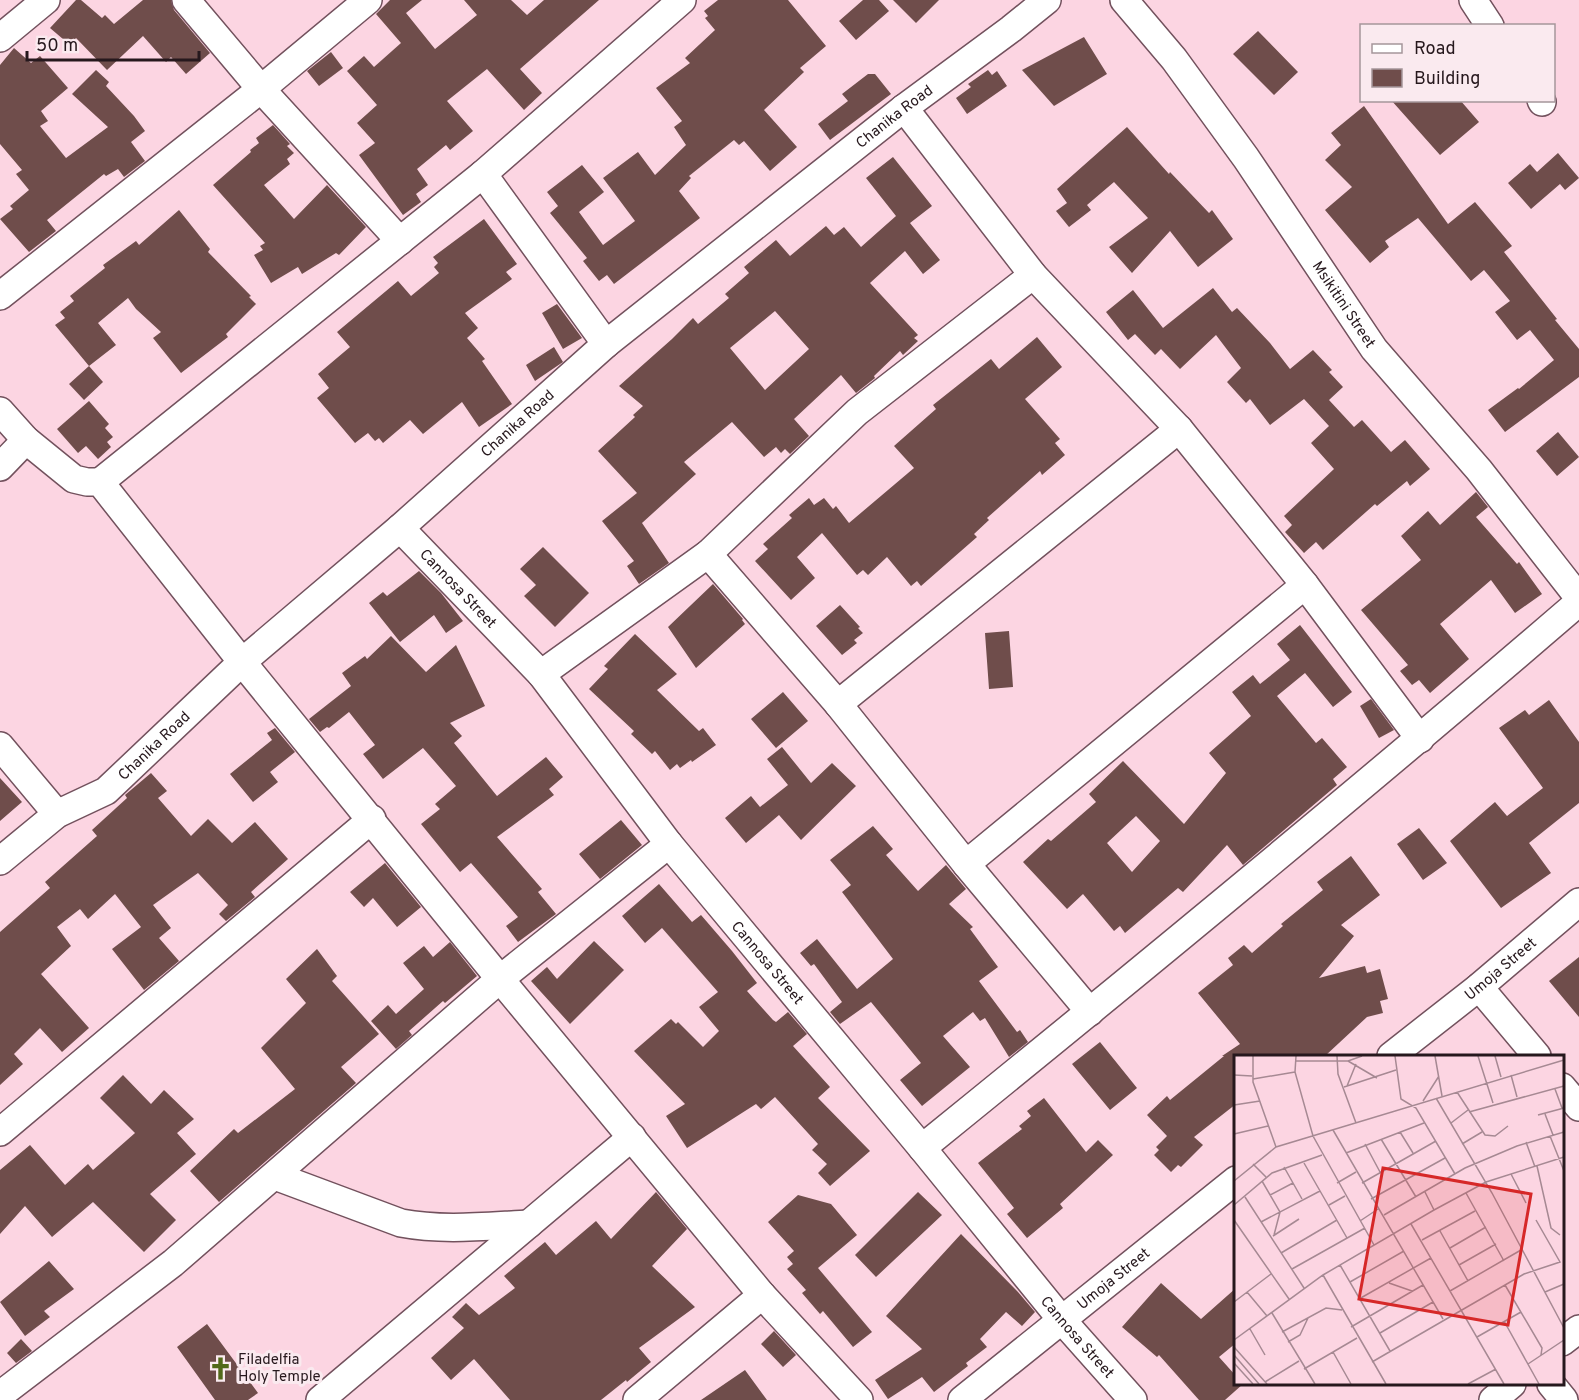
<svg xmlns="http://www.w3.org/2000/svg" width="1579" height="1400" viewBox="0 0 1579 1400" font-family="Overpass,sans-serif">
<rect width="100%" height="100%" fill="#fcd5e2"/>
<path fill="#6f4d4b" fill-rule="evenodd" d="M76 0H81L102 18 105 15 114 24 143 0H171L174 10 210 53 186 74 171 57 166 62 143 36 107 70 76 38 70 45 50 28Z
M390 0H422L406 13 435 49 477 15 464 0H511L527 15 544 0H599L520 69 542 93 524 110 487 69 447 101 473 131 450 150 446 145 417 169 428 185 416 194 421 202 403 215 359 155 375 143 357 123 377 105 347 71 364 56 374 67 401 43 376 14Z
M718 0H788L826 46 800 68 804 72 764 110 797 147 770 171 744 141 739 145 734 140 689 176 691 178 679 191 700 218 614 284 607 275 599 281 583 261 587 258 550 213 558 206 547 192 582 165 604 192 579 212 603 245 635 221 603 178 638 152 655 175 686 145 674 127 682 121 656 88 690 63 685 58 715 30 705 18 708 16 704 11Z
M863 0H879L889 11 856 40 839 21Z
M893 0H939L916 23Z
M1258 31 1298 72 1274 95 1233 54Z
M1084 37 1107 74 1054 106 1022 70Z
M14 48 31 63 40 56 68 88 41 111 48 121 40 126 66 158 108 127 72 94 96 70 109 82 106 86 134 116 145 131 131 142 145 161 124 177 118 169 106 176 104 174 47 220 56 231 29 252 0 219 13 209 10 206 29 190 16 174 22 170 0 144V65Z
M331 52 343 68 319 86 307 71Z
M988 70 992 75 997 71 1007 86 967 114 956 98 971 87 968 84Z
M868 74H875L891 94 830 140 818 124 848 101 842 94Z
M1391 100H1460L1479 122 1440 155Z
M1364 106 1448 224 1475 202 1512 246 1504 252 1557 319 1555 320 1579 349V377L1505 432 1488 410 1518 388 1519 389 1554 360 1530 330 1517 340 1495 312 1510 301 1484 270 1471 281 1418 218 1385 241 1389 247 1370 263 1325 210 1352 187 1325 160 1341 145 1331 133Z
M273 125 290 144 287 146 294 153 287 159 290 164 264 185 294 219 327 185 366 227 339 255 336 253 302 274 298 267 271 283 254 255 263 250 260 246 265 243 213 185 251 152 250 150 259 143 256 138Z
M1127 127 1169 174 1170 172 1209 213 1212 210 1233 239 1198 267 1170 231 1132 273 1109 247 1148 218 1114 182 1087 205 1091 210 1069 227 1056 211 1067 203 1057 189Z
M1558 153 1579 178 1565 190 1560 184 1531 209 1508 183 1530 164 1537 172Z
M893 157 932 206 910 223 940 260 923 274 905 251 870 283 918 335 914 338 918 341 903 355 900 351 874 376 875 378 856 393 841 375 794 419 809 436 790 454 785 449 781 453 776 447 764 457 732 422 684 462 696 474 642 523 669 563 639 584 627 566 634 561 602 521 637 493 598 451 635 417 633 415 643 406 619 386 672 339 693 318 698 324 729 298 725 294 749 273 744 267 776 240 790 256 826 226 834 235 844 227 861 247 896 216 866 178ZM775 311 809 349 765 390 730 348Z
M179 210 210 249 208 252 251 296 249 297 256 304 226 334 228 337 181 373 153 338 161 332 136 309 128 298 98 323 116 345 89 366 55 325 65 318 60 312 74 301 70 296 105 268 103 265 136 241 139 245Z
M484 219 517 264 506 272 512 279 465 313 478 328 467 338 485 359 482 361 512 404 479 427 462 402 423 434 410 420 383 443 379 438 375 441 368 433 355 443 317 398 329 388 318 374 350 347 337 332 398 281 411 296 439 273 434 267 438 263 433 257Z
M1213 288 1232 312 1237 308 1270 343 1290 369 1313 350 1332 370 1329 372 1343 387 1329 400 1354 427 1362 420 1391 452 1405 440 1430 469 1410 486 1407 481 1377 506 1375 504 1323 550 1316 542 1304 553 1285 532 1292 525 1284 516 1334 469 1311 443 1329 426 1304 399 1270 425 1250 399 1246 403 1227 382 1241 368 1216 335 1180 369 1161 349 1155 355 1135 334 1128 340 1106 312 1133 290 1163 328Z
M557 304 582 338 563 349 542 313Z
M1037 337 1062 367 1025 399 1060 439 1055 443 1065 455 1042 475 1040 471 987 518 989 520 974 534 977 537 921 586 917 581 911 586 887 557 868 575 863 570 857 575 822 533 797 557 815 578 791 600 755 561 768 549 763 544 792 518 789 515 809 498 814 505 824 498 833 509 836 506 849 523 914 468 894 446 936 409 933 405 991 359 999 369Z
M554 347 563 362 535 381 526 365Z
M89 366 103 382 84 400 69 384Z
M89 401 109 424 105 428 113 437 107 442 111 447 98 459 86 446 78 453 57 429Z
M1558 432 1579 457 1557 476 1536 451Z
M1476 492 1488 507 1476 517 1517 564 1519 562 1542 594 1515 613 1491 580 1440 624 1469 659 1430 693 1419 680 1412 685 1400 671 1408 665 1361 610 1421 560 1401 536 1428 511 1440 525Z
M543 547 589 593 555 627 524 596 536 585 520 569Z
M419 571 441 593 463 621 446 633 434 615 400 642 369 603 383 592 387 596Z
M713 584 743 619 742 620 745 624 696 668 668 627Z
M840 605 860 627 858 628 863 633 854 640 857 643 842 655 816 626Z
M1300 625 1352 692 1333 707 1305 673 1277 696 1316 743 1322 738 1347 767 1333 779 1337 785 1243 865 1227 845 1183 892 1178 888 1125 933 1120 926 1114 931 1083 894 1067 909 1023 862 1048 839 1051 841 1096 802 1089 794 1123 761 1184 824 1226 773 1209 753 1251 716 1232 692 1253 675 1260 684 1290 660 1277 644ZM1136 816 1160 841 1132 872 1107 843Z
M1009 631 1013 687 989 689 985 633Z
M635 634 677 674 657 690 699 731 703 728 716 745 692 762 691 760 680 768 677 764 670 770 655 751 652 754 631 734 634 731 589 689 608 669 604 666Z
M391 636 426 672 456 645 485 706 450 723 462 736 454 743 497 796 546 757 563 777 549 789 554 795 497 837 542 889 538 892 556 914 518 942 506 926 518 917 471 863 460 872 421 824 440 809 435 804 456 786 423 748 383 779 363 754 375 745 349 712 329 728 327 727 320 732 309 719 351 686 342 673 365 656 367 659Z
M783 692 808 721 776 748 751 719Z
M1371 699 1394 730 1379 738 1360 706Z
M1549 700 1579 742V803L1529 843 1551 873 1501 908 1450 841 1495 802 1507 816 1543 788 1499 728 1525 710 1529 715Z
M275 728 295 752 270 772 278 782 253 802 230 774 272 740 267 733Z
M782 747 811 783 832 763 856 786 801 840 779 815 746 843 725 818 751 796 760 807 788 785 767 759Z
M151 773 167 791 158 798 191 836 208 819 232 843 255 822 288 859 251 892 255 897 226 921 219 914 228 905 198 873 153 905 171 928 159 938 179 961 144 990 112 949 141 927 115 894 88 919 80 909 57 927 71 946 41 974 89 1028 62 1052 40 1028 14 1054 23 1064 0 1085V932L50 888 45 882 97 836 92 830 127 798 125 795Z
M0 778 22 802 0 821Z
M621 820 642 845 600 879 579 854Z
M873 826 893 849 886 855 918 891 946 865 966 889 949 904 973 927 970 929 998 967 979 981 1017 1032 1020 1030 1028 1042 1009 1057 985 1018 980 1021 973 1012 943 1036 970 1067 922 1106 900 1080 921 1063 871 1002 840 1024 830 1012 842 1002 814 964 811 966 800 953 817 939 857 989 893 959 842 892 851 885 830 860Z
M1419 828 1447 863 1423 880 1397 844Z
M1351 856 1380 895 1341 925 1354 936 1319 978 1365 966 1367 973 1380 969 1388 999 1380 1001 1383 1013 1367 1017 1325 1056H1236V1104L1194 1137 1203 1145 1181 1167 1178 1165 1171 1172 1154 1155 1159 1150 1156 1147 1167 1136 1147 1115 1167 1096 1170 1100 1224 1056H1222L1240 1044 1198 993 1233 965 1228 958 1244 945 1252 953 1283 926 1281 924 1323 890 1317 882Z
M385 863 421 907 397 927 373 898 364 907 350 892Z
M659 884 692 922 701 915 732 951 757 983 747 991 773 1020 776 1022 788 1012 807 1034 793 1046 830 1087 818 1098 870 1151 830 1186 818 1173 827 1164 812 1150 818 1144 775 1097 761 1109 756 1104 687 1148 666 1116 685 1104 634 1051 671 1019 676 1024 678 1022 703 1047 719 1031 699 1007 718 992 662 928 645 943 622 916Z
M594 941 624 970 570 1024 531 981 547 967 557 979Z
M450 942 477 976 445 1003 443 1001 409 1031 412 1035 396 1049 371 1021 388 1005 396 1014 424 989 403 963 424 946 433 957Z
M317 949 337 976 332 981 379 1034 341 1067 356 1083 219 1202 190 1171 234 1129 238 1133 295 1089 261 1048 306 1003 286 979Z
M1579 957V1017L1549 981Z
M1100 1042 1137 1088 1110 1110 1072 1064Z
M123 1075 151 1104 164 1090 194 1119 177 1133 196 1154 150 1194 176 1220 144 1252 93 1202 52 1237 25 1206 0 1234V1170L30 1145 65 1185 88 1164 93 1170 135 1133 100 1098Z
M1044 1098 1086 1152 1098 1140 1113 1155 1060 1204 1063 1208 1027 1238 1007 1214 1014 1208 978 1163 1022 1129 1019 1126 1031 1116 1027 1111Z
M656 1192 687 1229 652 1266 695 1307 639 1348 651 1362 627 1382 626 1380 601 1400H510L474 1359 451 1380 431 1358 464 1328 452 1317 466 1303 479 1315 515 1288 504 1276 545 1242 556 1255 596 1221 611 1239Z
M918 1192 942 1215 876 1277 855 1255Z
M798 1195 831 1204 857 1235 818 1268 872 1332 853 1347 823 1311 820 1314 802 1293 806 1290 787 1269 793 1264 787 1257 794 1251 768 1222Z
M961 1234 1018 1292 1035 1312 1022 1326 1006 1312 980 1339 987 1347 966 1363 968 1366 934 1392 922 1377 888 1399 875 1380 922 1349 886 1316Z
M49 1261 74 1289 44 1311 50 1317 25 1336 0 1302Z
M1161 1283 1201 1319 1236 1288V1343L1219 1357 1236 1376V1383L1243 1384 1225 1400H1199L1159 1355 1157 1357 1122 1327Z
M207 1324 258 1393 248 1400H215L177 1347Z
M774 1331 796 1355 783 1367 761 1344Z
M21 1339 32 1351 16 1363 7 1353Z
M745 1370 767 1400H701Z"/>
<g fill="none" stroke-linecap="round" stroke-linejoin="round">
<defs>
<g id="street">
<path d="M186 0 261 89 400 241"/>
<path id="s1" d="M1124 0 1174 59 1246 158 1374 349 1479 470 1579 598"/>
<path d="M1473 0 1490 26"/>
<path d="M0 38 46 0"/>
<path d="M1541 100 1542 102"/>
<path d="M904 108 1033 275 1179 429 1305 585 1420 739"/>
<path d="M483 174 606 344"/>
<path d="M0 296 261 89 368 0"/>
<path d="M0 411 26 440 74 479 87 482H100L242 662 500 979 762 1295 859 1400"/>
<path d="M0 467 26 440"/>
<path d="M100 482 483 174 682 0"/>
<path id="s2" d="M400 528 541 674 669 844 922 1148 1061 1319 1133 1400"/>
<path d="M708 554 838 704 966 864 1090 1012"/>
<path d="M541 674 708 554 857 412 1033 275"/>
<path d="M838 704 1179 429"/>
<path d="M0 746 57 814"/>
<path id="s3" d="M0 861 57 814 106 791 242 662 400 528 606 344 904 108 1011 29 1047 0"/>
<path d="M966 864 1305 585"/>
<path d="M1479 987 1537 1056"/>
<path id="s4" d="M1391 1056 1479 987 1579 902"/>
<path d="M1562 1087 1579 1107"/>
<path d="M0 1132 372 819"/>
<path d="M922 1148C1143 969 1363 788 1579 602"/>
<path d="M275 1176 401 1223C443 1231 487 1226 529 1224"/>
<path d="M1562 1342 1579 1329"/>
<path d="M1551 1384 1564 1400"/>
<path d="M0 1395 173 1263 500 979 669 844"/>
<path d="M320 1400 632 1137"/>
<path d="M637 1400 762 1295"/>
<path id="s5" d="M962 1400 1236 1180"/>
<path d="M1493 1400 1512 1384"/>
</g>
</defs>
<use href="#street" stroke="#72515d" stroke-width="30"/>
<use href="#street" stroke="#fff" stroke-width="27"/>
</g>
<defs>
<symbol id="church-bare" viewBox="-9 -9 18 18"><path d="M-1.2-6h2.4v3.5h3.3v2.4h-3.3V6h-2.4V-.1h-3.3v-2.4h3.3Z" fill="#516919" stroke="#faeaef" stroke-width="2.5" paint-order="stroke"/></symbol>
</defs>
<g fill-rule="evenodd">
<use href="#church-bare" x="204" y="1352" width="33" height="33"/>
</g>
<g text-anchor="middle" stroke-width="6" stroke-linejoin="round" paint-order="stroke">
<g font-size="15" fill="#26181d" stroke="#faeaef">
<text dy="5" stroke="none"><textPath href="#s3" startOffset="1166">Chanika Road</textPath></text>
<text dy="5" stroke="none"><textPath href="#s1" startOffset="376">Msikitini Street</textPath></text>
<text dy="5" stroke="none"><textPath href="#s3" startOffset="680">Chanika Road</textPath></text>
<text dy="5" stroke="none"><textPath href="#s2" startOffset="84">Cannosa Street</textPath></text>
<text dy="5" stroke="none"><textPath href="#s3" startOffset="194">Chanika Road</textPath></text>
<text dy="5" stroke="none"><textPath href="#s2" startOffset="570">Cannosa Street</textPath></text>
<text dy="5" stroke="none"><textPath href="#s4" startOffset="140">Umoja Street</textPath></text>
<text dy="5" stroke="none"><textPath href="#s5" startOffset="194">Umoja Street</textPath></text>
<text dy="5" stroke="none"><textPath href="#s2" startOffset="1056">Cannosa Street</textPath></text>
</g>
<g font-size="15" fill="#26181d" stroke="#faeaef" text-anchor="start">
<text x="238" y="1364">Filadelfia<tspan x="238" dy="17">Holy Temple</tspan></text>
</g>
</g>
<g transform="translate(1234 1055)">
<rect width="330" height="330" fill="#fcd5e2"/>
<path fill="none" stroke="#a68993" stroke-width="1.5" d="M19 1V27L42 92M62 1 61 17 79 81 140 190M103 1 104 19 122 68M161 1 167 44 182 53 221 119M201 1 208 41M244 1 259 48M261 1 267 22M62 6H114L128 1M114 6 143 23M0 20 18 21M277 20 283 42M19 24 61 17M113 31 122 9M110 32 162 15M321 34 328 53M223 37 251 80 261 81 274 71M202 43 258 138 330 273M189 46 205 21M0 50 26 46M235 57 330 31M311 59 319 80M304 60 330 53M217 68 234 55M99 75 209 264M166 77 179 98M0 79 34 71M316 81 330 116M147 84 182 142M292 87 301 112M131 89 146 117M228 89 248 77M112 98 190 68M70 108 113 183M19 109 32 122M303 111 317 173 326 180M50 112 68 144M277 119 292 148M0 126 42 92 330 5M28 126 46 157 40 180M103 128 122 117M128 128 202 86M191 137 200 155M232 138 270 206M36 140 59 128M11 142 70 233M137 144 211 103M0 150 38 118 88 100M95 150 111 141M150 160 231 113 283 91 330 77M0 165 55 244M126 166 144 154M27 167 86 136M177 169 270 329M206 176 234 226M39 181 65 164M188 185 241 156M216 193 252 172M47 198 103 165M106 210 156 296M225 210 262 189M58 214 131 173M89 220 152 329M116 227 170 196M155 228 178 236M271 230 308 293 307 300M216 236 287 195M13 237 33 261M311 237 330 229M125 244 197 203M0 247 37 219M38 258 81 329M270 266 305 329M117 272 189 230M16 274 31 300M48 277 92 253 108 255M146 278 199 247M243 282 287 257M0 285 89 220 200 155 252 127 330 102M54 287 66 280 74 263M0 292 33 329M99 297 117 329M0 300 25 329M138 307 290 219 326 207 302 165M0 308 19 329M294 309 330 285M70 314 123 283M31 327 65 306M234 329 262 314"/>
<path fill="#d62828" fill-opacity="0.15" stroke="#d62828" stroke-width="3" d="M149 113 297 139 274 270 125 244Z"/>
<rect width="330" height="330" fill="none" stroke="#26181d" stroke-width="3"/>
</g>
<rect x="1360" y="24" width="195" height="78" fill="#faeaef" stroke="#a5969b" stroke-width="1.5"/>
<rect x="1372" y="44" width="30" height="9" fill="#ffffff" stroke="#a5969b" stroke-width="1.5"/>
<text x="1414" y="54" font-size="18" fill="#26181d">Road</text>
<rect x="1372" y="69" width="30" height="18" fill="#6f4d4b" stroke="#a5969b" stroke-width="1.5"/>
<text x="1414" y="84" font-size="18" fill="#26181d">Building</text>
<path d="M27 51v9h172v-9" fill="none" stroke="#26181d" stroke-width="3"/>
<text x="36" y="51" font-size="18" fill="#26181d" stroke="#faeaef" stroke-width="4.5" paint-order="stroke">50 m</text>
</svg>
